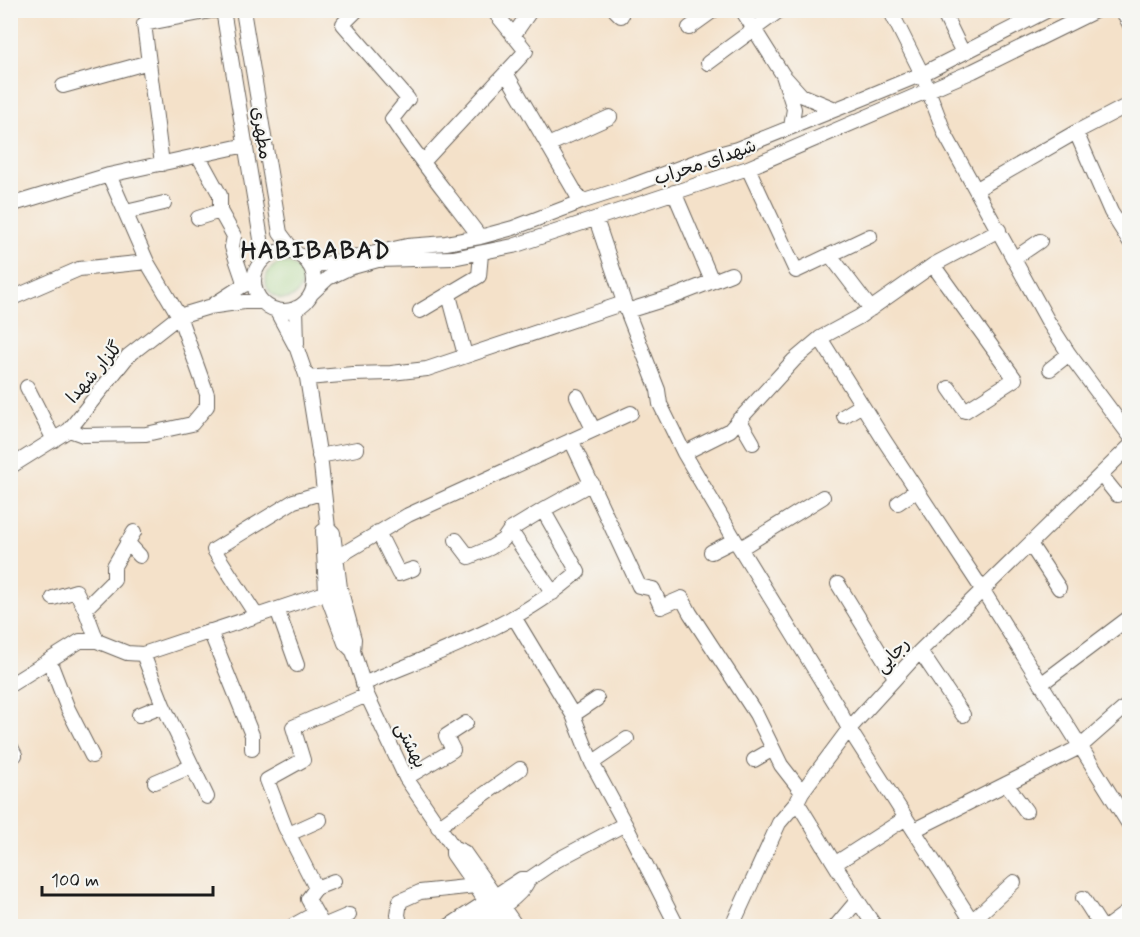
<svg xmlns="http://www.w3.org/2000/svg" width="1140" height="937" viewBox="0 0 1140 937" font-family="Mynerve,'Playpen Sans Arabic',sans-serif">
<rect width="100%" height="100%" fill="#f6f6f2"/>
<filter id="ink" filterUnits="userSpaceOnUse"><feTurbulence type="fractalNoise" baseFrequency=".0167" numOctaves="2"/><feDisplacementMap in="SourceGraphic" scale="12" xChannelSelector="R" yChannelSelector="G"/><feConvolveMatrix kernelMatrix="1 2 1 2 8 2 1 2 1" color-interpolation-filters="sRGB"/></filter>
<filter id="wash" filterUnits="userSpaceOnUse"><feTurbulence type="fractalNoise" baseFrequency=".008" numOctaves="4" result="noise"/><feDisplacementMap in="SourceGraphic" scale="24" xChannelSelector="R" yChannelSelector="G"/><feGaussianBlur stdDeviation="1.35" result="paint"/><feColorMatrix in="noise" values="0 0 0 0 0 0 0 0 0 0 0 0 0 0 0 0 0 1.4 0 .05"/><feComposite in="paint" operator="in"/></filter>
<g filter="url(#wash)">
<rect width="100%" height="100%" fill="#f4e1c9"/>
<path fill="#9dcd7c" stroke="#5c744c" stroke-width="1.5" d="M266 281a18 18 0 1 1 36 0a18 18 0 1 1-36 0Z"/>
</g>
<g filter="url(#ink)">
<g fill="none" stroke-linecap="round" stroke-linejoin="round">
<defs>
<path id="minor" d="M223 10 261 239V262
M243 10 280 233 295 253
M357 10 343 24 408 99 392 119C419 160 451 198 480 237
M615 10 621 16
M742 10 783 75
M890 10 922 74 945 134 1049 323 1069 354 1130 436
M942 10 963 53
M1122 10 1130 25
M689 28 714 10
M513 36 531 10
M708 63 780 10
M506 73 581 202
M63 86 149 62
M791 127 794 109 783 75 801 95 835 109
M1076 132 1111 212 1130 242
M548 145 610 117
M198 155 220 195V211L234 236 232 247 245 285
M424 161 526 51 493 10
M162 164 144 24 216 10
M748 168 796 271 870 236
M977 189 1076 132 1130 104
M674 192 712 281
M10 205 109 175 246 145
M126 212 164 203
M198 218 220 211
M596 219 627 311 658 390 660 404 684 453 735 540 837 706 849 729 975 926
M254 281a30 30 0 1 1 60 0a30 30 0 1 1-60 0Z
M830 255 871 309
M1015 258 1040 241
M309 265 325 264 407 246 446 243 480 237 513 228 581 202 631 186 711 156 737 149 864 98 922 74 1048 10
M933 265 1015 379 965 411 949 388
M311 294 328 278 349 268 378 260 453 258 513 246 748 168 973 71 1097 10
M449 295 465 355
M10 299 79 269 147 262
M213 305 250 281
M296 308 297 344
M276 310 297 349 307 378 321 465 328 528 333 533 340 588 354 639 353 651 367 695 406 778 453 847 464 852 516 926
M420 311 479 276 481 254
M627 311 675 296 731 274
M820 338 884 440 982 589 1130 826
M1050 369 1069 354
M307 378 353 374 391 373 427 369 624 303
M27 387 54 440
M577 396 593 429
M844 416 862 405
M739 419 753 443
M69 430 83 435 146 434 192 424 207 406V394L179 316 147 262 109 175
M571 440 639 586 653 589 661 607 682 598 690 613 756 714 781 765 802 792
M684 453 730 430 794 360 820 338 859 317 933 265 999 230
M319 456 357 449
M10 467 69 430 128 356 179 316 209 307 244 302H263
M1101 475 1117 495
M898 503 917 490
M328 528 323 531 326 592 345 643 353 651
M510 530 553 593
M378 532 399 574 413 569
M456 540 469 557 490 548 503 540 510 530 543 510 592 483
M127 542 140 556
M1030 544 1059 588
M741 548 823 497
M711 552 735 540
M336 558 408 515 631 413
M838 584 895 677
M53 598 76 591 85 609
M277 609 297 665
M256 615 214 550 294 501 324 492
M514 617 573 715 592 763 625 824 677 926
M210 631 252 735V749
M97 641 85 609 114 580V566L134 532
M920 651 963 715
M143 654 163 705 207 797
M49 660 68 709 92 756
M363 684C436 653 518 626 578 572L543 510
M1041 684 1130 617
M10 685 80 641H97L127 653 143 654 340 588
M139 715 163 705
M573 715 597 699
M10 745 15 755
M754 760 773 749
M592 763 627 739
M406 778 453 750 446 736 466 723
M155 782 192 766
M1006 784 1026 811
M797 802C823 843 847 887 875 926
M438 827 520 769
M914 830 1080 747 1130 703
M289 834 320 820
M453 847V854L503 926
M836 863 906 818
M316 888 334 881
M1083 898 1101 926
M972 921 1014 882
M294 925 316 913
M323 926 308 899 316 888 285 827 267 780 303 760 293 727 367 695
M323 926 349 915
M401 926 398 915 400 901 420 892 475 886
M449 926 521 879H529L557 860 625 824
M468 926C489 915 519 901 529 879
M732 926 779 823 797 802 802 792 849 729 920 651 1130 446
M836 926 857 901
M1108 926 1130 910"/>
</defs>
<use href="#minor" stroke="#686159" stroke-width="16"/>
<use href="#minor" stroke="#fff" stroke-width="14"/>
</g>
</g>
<g text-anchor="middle" stroke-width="4.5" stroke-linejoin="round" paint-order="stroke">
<g font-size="18" fill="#1c1c1c" stroke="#f6f6f2">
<text transform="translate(262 133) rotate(81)" y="6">مطهری</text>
<text transform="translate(705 162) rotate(-19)" y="6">شهدای محراب</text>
<text transform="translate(94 372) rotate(-49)" y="6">گلزار شهدا</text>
<text transform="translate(892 655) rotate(-47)" y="6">رجایی</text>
<text transform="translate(411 745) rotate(64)" y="6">بهشتی</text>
</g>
<g font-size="24" font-weight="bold" letter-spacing="1.5" fill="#1c1c1c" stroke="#f6f6f2">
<text x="316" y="258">HABIBABAD</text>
</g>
</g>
<rect width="1140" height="937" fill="none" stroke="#f6f6f2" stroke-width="36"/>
<path d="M42 886v9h171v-9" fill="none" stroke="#1c1c1c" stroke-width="3"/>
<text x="51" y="886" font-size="18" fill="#1c1c1c" stroke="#f6f6f2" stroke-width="4.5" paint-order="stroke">100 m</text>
</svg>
